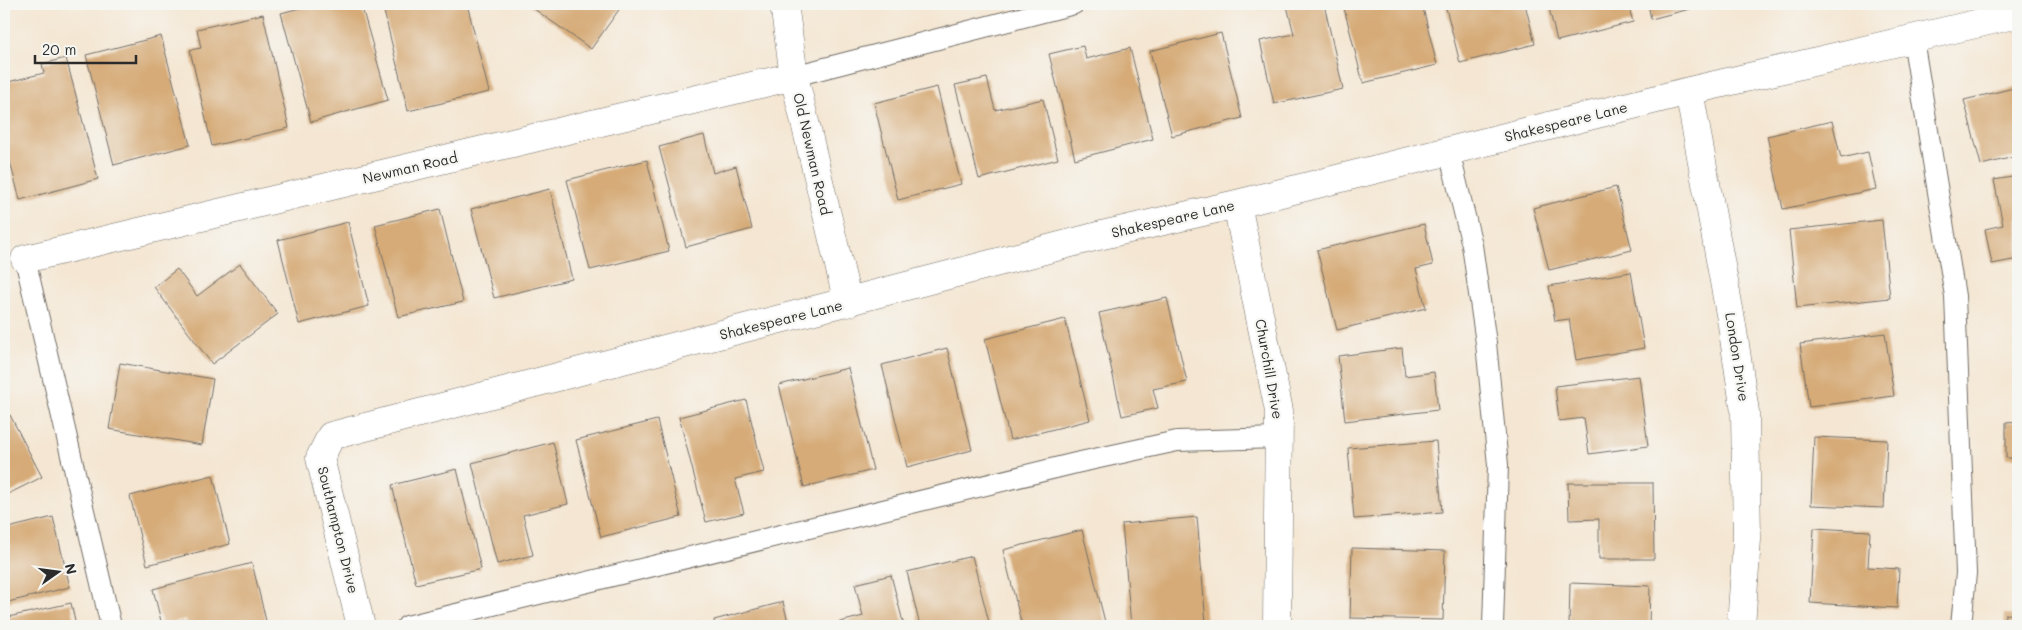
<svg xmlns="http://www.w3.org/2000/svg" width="2022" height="630" viewBox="0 0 2022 630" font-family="Mali,sans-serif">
<rect width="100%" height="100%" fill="#f6f6f2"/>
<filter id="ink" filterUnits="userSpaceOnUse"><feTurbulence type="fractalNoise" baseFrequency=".02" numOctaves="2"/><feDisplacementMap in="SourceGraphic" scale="10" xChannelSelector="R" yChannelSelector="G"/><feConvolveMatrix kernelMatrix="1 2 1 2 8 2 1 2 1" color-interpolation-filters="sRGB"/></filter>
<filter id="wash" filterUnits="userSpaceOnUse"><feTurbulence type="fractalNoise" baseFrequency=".0096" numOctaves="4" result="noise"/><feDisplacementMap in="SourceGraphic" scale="20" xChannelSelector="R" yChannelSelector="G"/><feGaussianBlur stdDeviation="1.12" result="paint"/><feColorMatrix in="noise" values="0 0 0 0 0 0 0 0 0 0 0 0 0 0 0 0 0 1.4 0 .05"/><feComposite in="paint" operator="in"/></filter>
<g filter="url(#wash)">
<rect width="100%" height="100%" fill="#f4e6d2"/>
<g id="blocks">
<path fill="#d6ab78" d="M315 4H361L388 100 311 122 281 13Z
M395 4H467L489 92 408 111 383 7Z
M527 4H623L591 49Z
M1295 4H1324L1343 89 1274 104 1260 41 1294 34 1287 6Z
M1343 4H1422L1437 65 1363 83Z
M1445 4H1525L1535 44 1460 63Z
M1548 4H1628L1633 22 1557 41Z
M1648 4H1709L1651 19Z
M263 14 289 128 212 146 190 50 201 48 197 29Z
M1221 33 1242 118 1172 136 1150 51Z
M161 36 190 145 114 165 86 55Z
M1083 46 1086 59 1130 48 1153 139 1075 159 1049 54Z
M66 58 98 179 20 200 4 139V83L44 73 42 64Z
M987 78 995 110 1043 99 1058 159 979 179 955 85Z
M937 87 961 184 898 200 874 103Z
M2018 87V156L1981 165 1964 100Z
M1832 121 1841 158 1868 152 1876 189 1783 209 1767 136Z
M704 135 713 173 736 166 752 229 686 247 659 147Z
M647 160 669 251 590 270 567 180Z
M2018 176V259L1992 264 1985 229 2003 225 1994 180Z
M1616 187 1632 250 1549 270 1533 208Z
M550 189 572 279 494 298 471 209Z
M440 209 463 302 398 317 375 225Z
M1882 220 1890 298 1797 308 1789 230Z
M348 222 369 306 299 324 278 240Z
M1424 224 1433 265 1416 269 1426 308 1337 330 1317 250Z
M240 264 278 314 212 364 154 287 177 269 197 296Z
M1631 272 1644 348 1576 360 1569 319 1555 321 1549 286Z
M1167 298 1187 382 1153 389 1158 408 1122 416 1099 313Z
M1065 319 1090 420 1010 440 985 339Z
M2018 324V337H2017L2016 325Z
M1885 333 1894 396 1809 407 1800 344Z
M947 348 972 450 907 467 882 365Z
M1402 348 1405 376 1434 372 1438 410 1345 421 1338 356Z
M120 363 213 379 202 445 109 429Z
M848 368 873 470 804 487 779 385Z
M1639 376 1648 446 1589 454 1584 418 1559 421 1555 386Z
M746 400 764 472 735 479 744 513 706 522 679 417Z
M10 415 42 477 4 496V418Z
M657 420 681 517 601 537 576 440Z
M2018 421V458H2006V422Z
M1814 437 1887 440 1884 508 1811 505Z
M1436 441 1442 512 1354 519 1348 448Z
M553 442 568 504 523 515 533 555 497 564 472 463Z
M457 469 481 569 416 584 392 485Z
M213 475 230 544 147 565 130 496Z
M1568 483H1653L1654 559H1599V519L1569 520Z
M53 517 70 587 4 603V529Z
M1197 517 1206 623 1131 626 1122 524Z
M1814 528 1870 531 1868 567 1899 569 1897 608 1810 603Z
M1082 530 1106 626H1022L1003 550Z
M1352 548 1445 551 1443 620 1350 618Z
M972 556 990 626H920L907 572Z
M252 563 267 625 188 626 186 619 162 625 153 589Z
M891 575 904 626H825L863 616 855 584Z
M1570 583 1650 586 1649 626H1569Z
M783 602 789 626H715L714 620Z
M71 603 76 626H4V618Z
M2005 614 2018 615V626H2004Z
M697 622 698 626H684Z"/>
</g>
</g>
<g filter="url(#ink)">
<use href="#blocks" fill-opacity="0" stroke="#716c65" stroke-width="1"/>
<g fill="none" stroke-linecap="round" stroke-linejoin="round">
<defs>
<path id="lane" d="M1913 39 1955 296 1966 573 1961 626
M794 76 1074 4
M1449 151 1472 245 1486 343 1498 465 1493 626
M25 259 111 626
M407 626 1076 463 1177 441 1279 438"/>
<path id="street" d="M784 4 794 76 848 303
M1689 91 1732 325 1745 412 1747 539 1741 626
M1237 204 1279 411 1277 626
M25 259 794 76
M361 626 320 458 331 436 1098 236 1237 204 1689 91 2018 14"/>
</defs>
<use href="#lane" stroke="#716c65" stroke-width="22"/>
<use href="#street" stroke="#716c65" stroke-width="29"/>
<use href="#lane" stroke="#fff" stroke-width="20"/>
<use href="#street" stroke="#fff" stroke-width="28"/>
</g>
</g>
<g text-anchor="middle" stroke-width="4.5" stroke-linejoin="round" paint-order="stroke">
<g font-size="14" fill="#2b2b2b" stroke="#f6f6f2">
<text transform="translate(1566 122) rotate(-14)" y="5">Shakespeare Lane</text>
<text transform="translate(812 154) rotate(77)" y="5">Old Newman Road</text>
<text transform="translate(410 168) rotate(-13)" y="5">Newman Road</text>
<text transform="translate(1173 219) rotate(-13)" y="5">Shakespeare Lane</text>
<text transform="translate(781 320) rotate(-14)" y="5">Shakespeare Lane</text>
<text transform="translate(1737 357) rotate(81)" y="5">London Drive</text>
<text transform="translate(1269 369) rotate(80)" y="5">Churchill Drive</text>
<text transform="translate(338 530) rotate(76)" y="5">Southampton Drive</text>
</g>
</g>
<rect width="2022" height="630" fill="none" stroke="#f6f6f2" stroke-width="20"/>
<g transform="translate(58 572) rotate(76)" stroke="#f6f6f2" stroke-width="4" paint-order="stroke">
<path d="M0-4L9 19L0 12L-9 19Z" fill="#2b2b2b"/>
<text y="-8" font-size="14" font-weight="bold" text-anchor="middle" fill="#2b2b2b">N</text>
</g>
<path d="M35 55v8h101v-8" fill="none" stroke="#2b2b2b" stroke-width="2.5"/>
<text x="42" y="55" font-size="15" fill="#2b2b2b" stroke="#f6f6f2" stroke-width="4" paint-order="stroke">20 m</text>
</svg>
